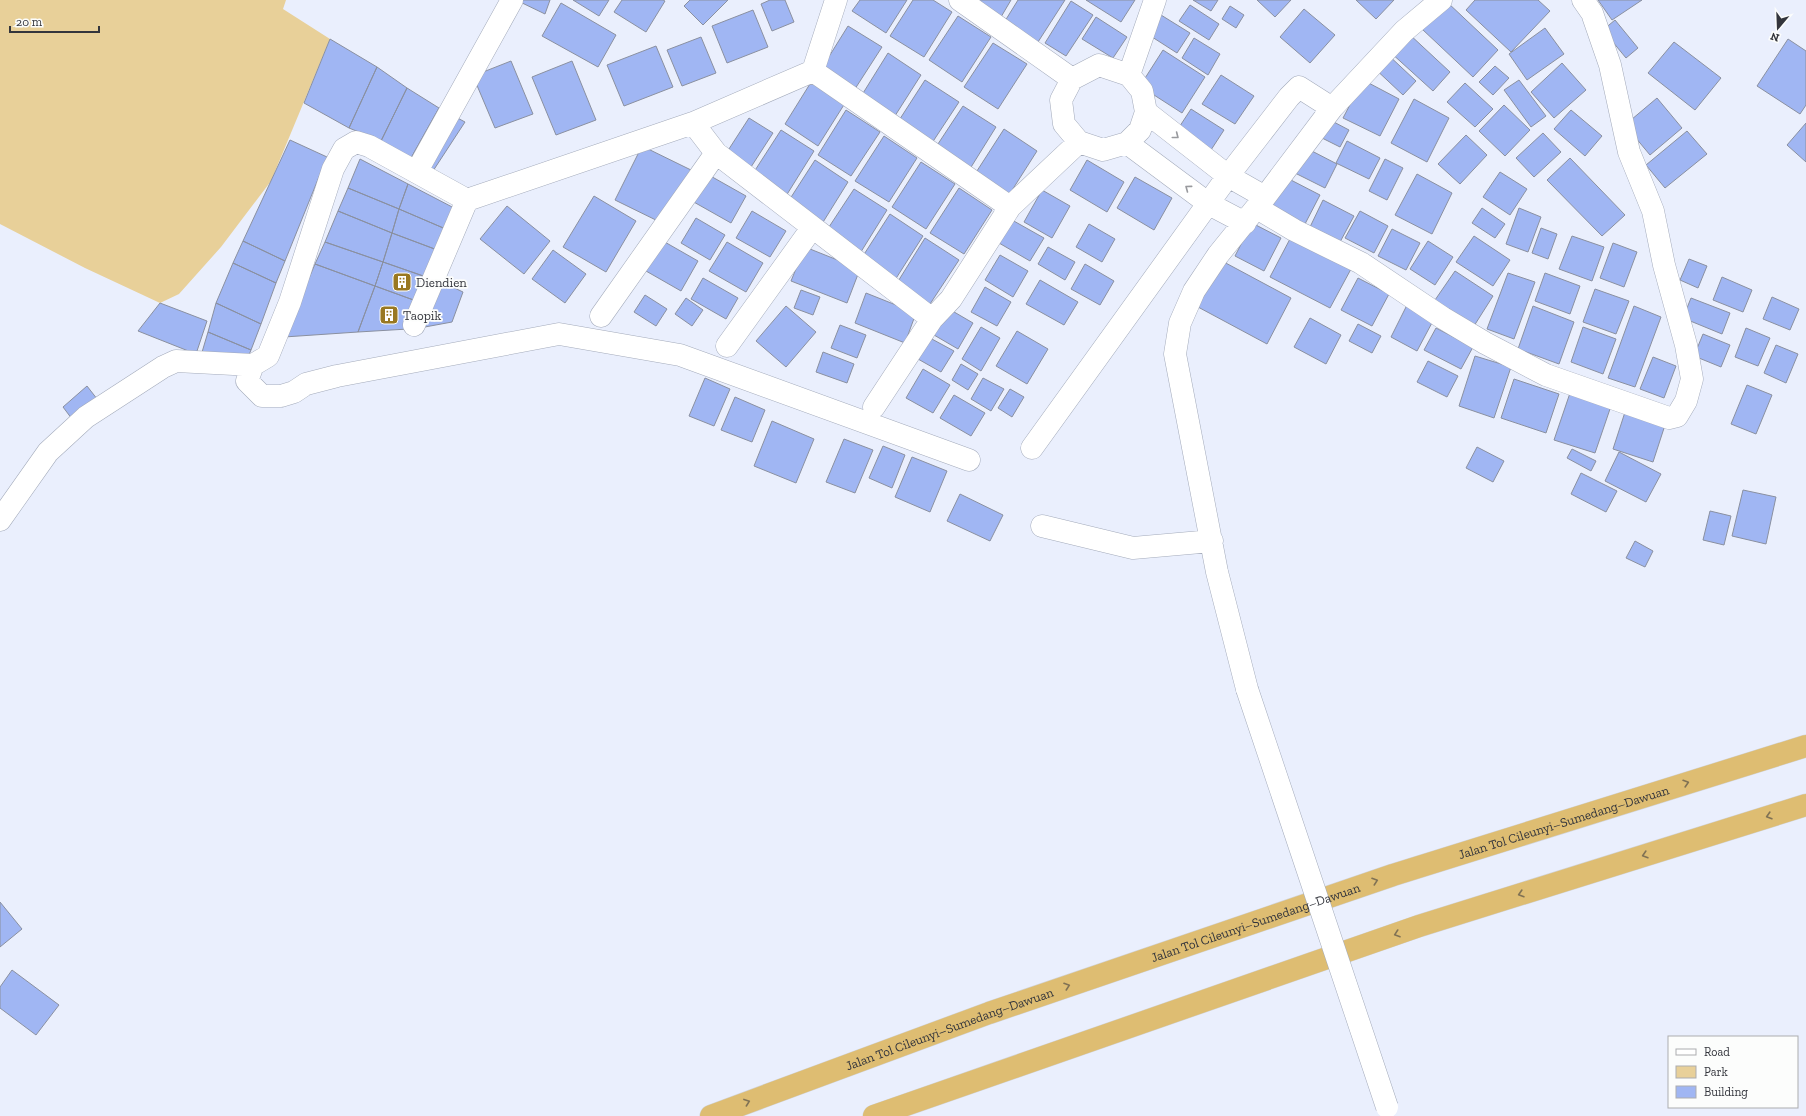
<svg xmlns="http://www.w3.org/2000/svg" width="1806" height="1116" viewBox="0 0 1806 1116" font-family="'Zilla Slab',serif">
<rect width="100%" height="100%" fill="#eaeffd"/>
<path fill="#e8d099" d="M0 0H286L283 9 330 39 271 181 221 247 179 294 160 303 85 268 0 224Z"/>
<path fill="#a0b6f3" stroke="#8a90a0" d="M516 0H550L545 14Z
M573 0H609L599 16Z
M622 0H663L665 1 646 32 614 12Z
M690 0H728L703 25 684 6Z
M770 0H785L794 22 772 31 761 4Z
M860 0H907L886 33 852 11Z
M913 0H933L952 12 924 57 890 36Z
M974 0H1011L1001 17Z
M1018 0H1065L1038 42 1005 21Z
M1086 0H1135L1121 22Z
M1193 0H1218L1211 11Z
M1257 0H1291L1275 17Z
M1356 0H1394L1376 19Z
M1475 0H1538L1550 11 1511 52 1466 10Z
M1598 0H1642L1612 20Z
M1071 1 1093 15 1066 56 1045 43Z
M1447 2 1498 50 1473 77 1422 29Z
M561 3 616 35 598 67 542 36Z
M1190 5 1219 24 1209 40 1179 21Z
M1230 6 1244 15 1236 28 1222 19Z
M1304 9 1335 35 1310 63 1280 37Z
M753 10 768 47 727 63 712 26Z
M1161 15 1190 33 1177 53 1149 35Z
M958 16 991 37 962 82 929 60Z
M1096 17 1127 37 1113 58 1082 39Z
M1615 20 1638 48 1626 58 1603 30Z
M848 26 882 47 853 92 820 71Z
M1545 28 1564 54 1527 80 1509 54Z
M1408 33 1450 72 1433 91 1390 52Z
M701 37 716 73 682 86 667 50Z
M1194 38 1220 54 1208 75 1182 58Z
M330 39 377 67 349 128 304 103Z
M1788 39 1806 51V105L1800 114 1757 86Z
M1674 42 1721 78 1695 110 1648 73Z
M993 43 1027 64 998 109 964 87Z
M656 46 673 87 624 106 607 65Z
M1163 50 1205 77 1182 113 1140 86Z
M1385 52 1416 81 1403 95 1372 66Z
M888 53 921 75 893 119 860 98Z
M511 61 533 114 495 128 473 76Z
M572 61 596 120 556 135 532 77Z
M1562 63 1586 90 1554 118 1531 92Z
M1495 66 1509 78 1493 95 1479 82Z
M377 67 407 88 381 141 349 128Z
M1221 75 1254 96 1235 124 1202 104Z
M813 79 847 100 818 146 785 124Z
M925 80 959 102 930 146 896 125Z
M1363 80 1399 99 1380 136 1343 118Z
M1519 80 1546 116 1531 127 1504 90Z
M1465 83 1493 109 1475 127 1447 102Z
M407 88 439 108 411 158 381 141Z
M1657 98 1682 128 1650 155 1625 125Z
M1414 99 1449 118 1427 162 1391 143Z
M1504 105 1530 130 1505 156 1479 131Z
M963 106 996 127 968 172 934 150Z
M439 108 465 122 433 171 411 158Z
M1191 109 1224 130 1209 153 1176 132Z
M846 110 880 132 851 176 818 155Z
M1571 110 1602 136 1585 156 1554 129Z
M749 118 773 133 751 167 727 152Z
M1330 120 1349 130 1340 147 1320 137Z
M1806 123V162L1787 145Z
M1004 129 1037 151 1009 195 975 174Z
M781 130 814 151 786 196 752 175Z
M1687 131 1707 154 1665 188 1646 165Z
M1543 133 1561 152 1534 177 1516 158Z
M1466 135 1487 155 1460 184 1438 164Z
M884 136 917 158 889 202 855 181Z
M290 140 327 157 285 261 243 241Z
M1347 141 1380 158 1369 179 1336 163Z
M642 146 691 170 664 224 615 200Z
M1308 149 1337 164 1325 188 1295 173Z
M1570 158 1625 215 1602 236 1547 180Z
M360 159 408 184 399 209 348 188Z
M1385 159 1403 168 1387 200 1369 191Z
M815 160 848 182 820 227 786 205Z
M1087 160 1124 182 1107 212 1070 190Z
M921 162 955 184 926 229 892 207Z
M1500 172 1527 189 1510 215 1483 197Z
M707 174 746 196 731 223 692 201Z
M1417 174 1452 193 1432 234 1395 215Z
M1135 177 1172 198 1154 230 1117 208Z
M1287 178 1320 195 1305 224 1271 207Z
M408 184 456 209 448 230 399 209Z
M348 188 399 209 392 233 338 211Z
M959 188 992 210 964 254 930 233Z
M854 189 887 210 859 255 825 233Z
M1042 190 1070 206 1052 238 1024 222Z
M594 196 636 221 606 272 563 247Z
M1323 200 1354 216 1340 242 1310 227Z
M507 206 550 241 524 274 480 239Z
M1482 208 1505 224 1495 238 1472 223Z
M1519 208 1541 217 1528 252 1506 244Z
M399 209 448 230 440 251 392 233Z
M338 211 392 233 383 262 325 242Z
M752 211 786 231 770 257 736 238Z
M1360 211 1388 226 1374 253 1345 238Z
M890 214 923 236 895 280 861 259Z
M696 218 725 235 710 260 681 243Z
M1012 220 1044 238 1030 261 999 243Z
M1252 223 1281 238 1264 271 1235 256Z
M1089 224 1115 239 1102 262 1076 247Z
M1541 228 1557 234 1548 259 1532 253Z
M1392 229 1420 243 1406 270 1378 256Z
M392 233 440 251 429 278 383 262Z
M1474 236 1510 260 1493 286 1456 262Z
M1572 236 1604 247 1592 281 1559 269Z
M1291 237 1351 269 1330 308 1270 277Z
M925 238 959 260 930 304 897 283Z
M243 241 285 261 276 283 233 263Z
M663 241 698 261 681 291 646 271Z
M1428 241 1453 257 1435 285 1410 269Z
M325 242 383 262 375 286 315 264Z
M727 242 763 263 746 292 709 271Z
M1613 243 1637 252 1624 287 1600 278Z
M805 247 860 269 847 303 791 281Z
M1048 247 1075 262 1065 280 1038 264Z
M553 250 586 274 565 303 532 279Z
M1000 255 1028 271 1013 297 985 280Z
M1689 259 1707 266 1698 288 1680 280Z
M1222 261 1291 298 1267 344 1198 307Z
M383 262 429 278 419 302 375 286Z
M233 263 276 283 261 324 216 303Z
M315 264 375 286 358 332 284 337Z
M1085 264 1114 281 1100 305 1071 289Z
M1455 271 1493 296 1474 326 1435 300Z
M1508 273 1535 282 1514 339 1487 329Z
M1545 273 1580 286 1570 314 1535 301Z
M1722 277 1752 290 1743 312 1713 300Z
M433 278 463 292 452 322 414 329Z
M703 278 738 298 726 319 691 299Z
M1358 278 1389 294 1372 326 1341 310Z
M1040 280 1078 302 1064 325 1026 304Z
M375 286 419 302 408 329 358 332Z
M985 287 1011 302 997 326 971 312Z
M1595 289 1629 301 1616 334 1583 322Z
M801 290 820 297 813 315 794 308Z
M866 293 916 313 905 343 855 323Z
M645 295 667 309 656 326 634 312Z
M1772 297 1799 309 1790 330 1763 319Z
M686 298 703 310 692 326 675 314Z
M1691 298 1730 313 1722 334 1683 318Z
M160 303 207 321 196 354 138 331Z
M216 303 261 324 251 350 208 332Z
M1407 305 1434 319 1417 351 1391 337Z
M786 306 816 332 786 367 756 341Z
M1533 306 1574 322 1559 364 1518 349Z
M1634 306 1661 317 1635 387 1608 378Z
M949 309 973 323 958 349 934 335Z
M1310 318 1341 335 1326 364 1294 347Z
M1358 324 1381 336 1372 353 1349 341Z
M840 325 866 335 857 358 831 348Z
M981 327 1000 338 981 371 962 359Z
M1583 327 1616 339 1603 374 1571 362Z
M1436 328 1473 347 1461 369 1424 350Z
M1746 328 1770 338 1758 366 1735 357Z
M1017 331 1048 349 1027 384 996 366Z
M208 332 251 350 243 369 200 359Z
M1703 334 1730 345 1721 367 1694 356Z
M930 338 954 351 941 372 918 359Z
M1776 345 1798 354 1786 383 1764 373Z
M823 352 854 364 847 383 816 372Z
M1475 356 1511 367 1494 418 1459 406Z
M1653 357 1676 366 1664 398 1640 389Z
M1428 361 1458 376 1447 397 1417 382Z
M961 364 978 374 968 390 952 380Z
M923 369 950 385 933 413 906 398Z
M705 378 730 389 714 426 689 416Z
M983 378 1004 389 991 411 971 399Z
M1514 379 1559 394 1546 433 1501 418Z
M1747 385 1772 395 1756 434 1731 424Z
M87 386 101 404 75 423 63 407Z
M1010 389 1024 397 1012 417 998 408Z
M1570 393 1611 406 1595 453 1554 440Z
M954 395 985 413 971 436 940 418Z
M735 397 765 410 752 442 721 430Z
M1626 409 1666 422 1653 462 1613 449Z
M772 421 814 439 796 483 754 466Z
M844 439 873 450 855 493 826 482Z
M883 446 905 455 892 488 869 478Z
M1477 447 1504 461 1493 482 1466 468Z
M1572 449 1596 461 1591 471 1567 458Z
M1619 452 1661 474 1646 502 1605 481Z
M912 457 947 471 930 512 895 497Z
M1581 473 1617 491 1606 512 1571 494Z
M1743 490 1776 497 1766 544 1732 536Z
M960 494 1003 515 990 541 947 521Z
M1710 511 1731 516 1724 545 1703 540Z
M1635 541 1653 551 1645 567 1626 558Z
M0 902 22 929 0 947Z
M12 970 59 1005 36 1035 0 1008V987Z"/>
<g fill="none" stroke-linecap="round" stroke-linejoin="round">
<defs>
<path id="minor" d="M960 0 1072 79
M1099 65 1129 75 1142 91 1146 112 1140 130 1127 143 1103 150 1079 142 1064 124 1061 100 1072 79Z
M813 71 836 0
M1129 75 1155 0
M1146 112 1228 176 1265 197
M693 123 813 71 1010 207
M1127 143 1209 204 1245 223
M417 171 512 0
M1257 208 1294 230 1361 263 1443 318 1485 343 1546 375 1669 418 1677 416 1686 401 1692 379 1686 345 1664 265 1653 211 1629 152 1610 65 1592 13 1583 0
M601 316 716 153
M414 325 467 200 693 123 716 153 932 319 951 299 1010 207 1079 142
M727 346 812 228
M253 365 247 381 262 396H281L294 392 306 384 337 376 559 334 680 355 969 460
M874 407 932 319
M1032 448 1228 176 1289 97 1299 87 1332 108
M0 520 48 452 86 417 163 367 176 361 253 365 268 356 290 302 333 169 344 149 356 142 369 146 467 200
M1042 526 1133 548 1212 541
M1247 689 1217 572 1175 354 1180 323 1194 291 1218 255 1265 197 1332 108 1404 31 1441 0"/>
<g id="motorway">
<path id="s1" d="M711 1116 989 1013 1393 875 1806 746"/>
<path d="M874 1116 1419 926 1806 805"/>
</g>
</defs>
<use href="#minor" stroke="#a4abbb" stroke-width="23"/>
<use href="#motorway" stroke="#d2d3d4" stroke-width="23"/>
<use href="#minor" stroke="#fff" stroke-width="22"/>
<use href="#motorway" stroke="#debd72" stroke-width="22"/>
<defs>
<path id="minor-bridge" d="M1247 689 1387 1107"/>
</defs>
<use href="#minor-bridge" stroke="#a4abbb" stroke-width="23" stroke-linecap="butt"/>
<use href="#minor-bridge" stroke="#fff" stroke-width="22"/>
</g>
<defs><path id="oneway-chevron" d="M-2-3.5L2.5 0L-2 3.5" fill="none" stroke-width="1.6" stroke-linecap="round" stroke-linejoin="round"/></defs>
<g stroke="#999a9e">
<use href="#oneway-chevron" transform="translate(1176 136) rotate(38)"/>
<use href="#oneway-chevron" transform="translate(1188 188) rotate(-143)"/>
</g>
<g stroke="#807254">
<use href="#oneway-chevron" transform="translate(1686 783) rotate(-17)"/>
<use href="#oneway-chevron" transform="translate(1769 816) rotate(163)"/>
<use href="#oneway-chevron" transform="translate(1645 855) rotate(163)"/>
<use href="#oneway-chevron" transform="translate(1375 881) rotate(-19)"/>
<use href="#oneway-chevron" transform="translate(1521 894) rotate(163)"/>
<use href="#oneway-chevron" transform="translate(1397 934) rotate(161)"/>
<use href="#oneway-chevron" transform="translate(1067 986) rotate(-19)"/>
<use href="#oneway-chevron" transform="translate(747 1102) rotate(-20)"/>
</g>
<defs>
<symbol id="building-square" viewBox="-11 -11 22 22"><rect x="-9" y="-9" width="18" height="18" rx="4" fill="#997822" stroke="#fcfdfc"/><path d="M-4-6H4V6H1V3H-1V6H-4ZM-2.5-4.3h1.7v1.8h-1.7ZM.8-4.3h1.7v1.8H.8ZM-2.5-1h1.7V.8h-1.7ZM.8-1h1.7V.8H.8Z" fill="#fff"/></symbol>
</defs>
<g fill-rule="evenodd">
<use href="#building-square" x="391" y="271" width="22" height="22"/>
<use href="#building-square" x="378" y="304" width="22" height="22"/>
</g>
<g text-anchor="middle" stroke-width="3.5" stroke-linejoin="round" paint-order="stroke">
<g font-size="13" fill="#33353c" stroke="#fcfdfc" text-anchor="start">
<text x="416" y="287">Diendien</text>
<text x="403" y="320">Taopik</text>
</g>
<g font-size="13" fill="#33353c" stroke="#fcfdfc">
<text dy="5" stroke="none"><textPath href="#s1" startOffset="902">Jalan Tol Cileunyi–Sumedang–Dawuan</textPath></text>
<text dy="5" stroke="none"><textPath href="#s1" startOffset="578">Jalan Tol Cileunyi–Sumedang–Dawuan</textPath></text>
<text dy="5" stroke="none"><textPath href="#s1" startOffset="254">Jalan Tol Cileunyi–Sumedang–Dawuan</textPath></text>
</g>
</g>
<rect x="1668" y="1036" width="130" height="72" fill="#fcfdfc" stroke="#acadaf"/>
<rect x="1676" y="1049" width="20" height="6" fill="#ffffff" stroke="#acadaf"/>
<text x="1704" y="1056" font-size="12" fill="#33353c">Road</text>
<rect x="1676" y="1066" width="20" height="12" fill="#e8d099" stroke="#acadaf"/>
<text x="1704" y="1076" font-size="12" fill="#33353c">Park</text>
<rect x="1676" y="1086" width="20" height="12" fill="#a0b6f3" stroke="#acadaf"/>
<text x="1704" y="1096" font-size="12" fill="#33353c">Building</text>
<g transform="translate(1778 28) rotate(199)" stroke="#fcfdfc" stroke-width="3" paint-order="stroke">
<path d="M0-3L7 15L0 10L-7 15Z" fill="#33353c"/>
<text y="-6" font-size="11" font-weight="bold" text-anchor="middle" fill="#33353c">N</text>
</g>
<path d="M10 26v6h89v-6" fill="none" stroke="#33353c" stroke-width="2"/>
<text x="16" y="26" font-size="12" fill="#33353c" stroke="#fcfdfc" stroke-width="3" paint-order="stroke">20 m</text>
</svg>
